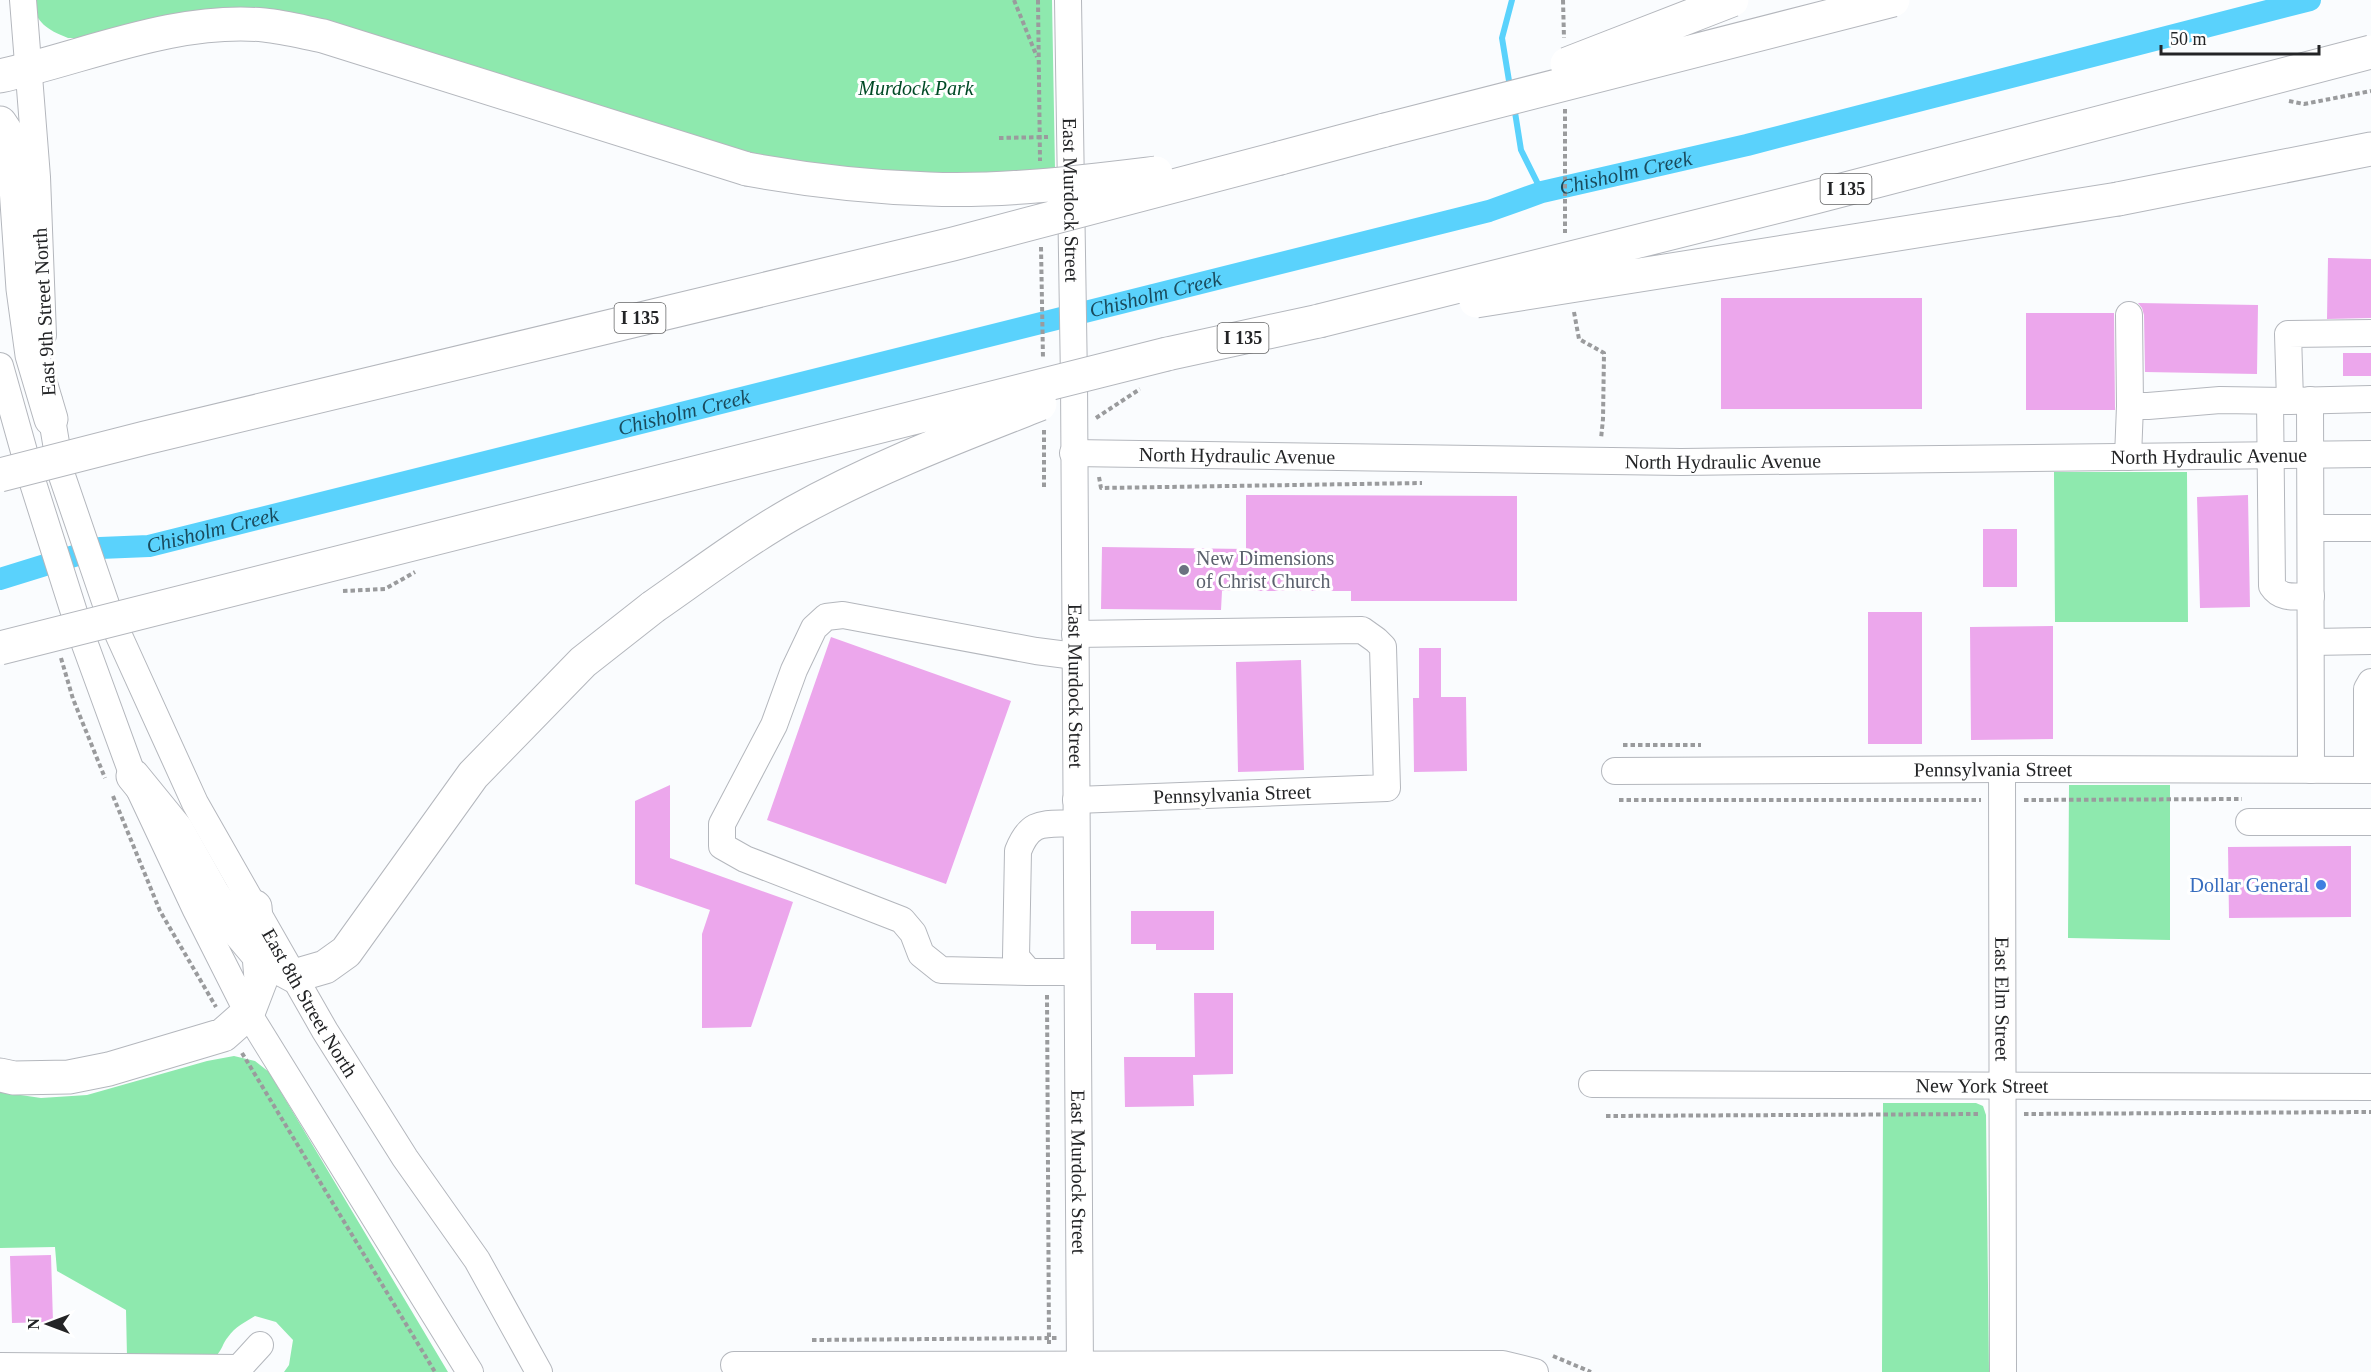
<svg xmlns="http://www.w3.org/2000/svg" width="2371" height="1372" viewBox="0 0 2371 1372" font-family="'Times New Roman',serif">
<rect width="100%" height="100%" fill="#fafcfe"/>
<path fill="#8ee9ae" d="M30 0H1052L1055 169 1034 173 881 175 742 154 375 38H68C46 29 38 24 30 0Z
M2054 472H2187L2188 622H2055Z
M2069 785H2170V940L2068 938Z
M234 1056 255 1061 269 1072 448 1372H284L289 1365 293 1340 276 1322 255 1316C245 1322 235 1327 228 1337 222 1344 223 1349 215 1357H127L126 1310 57 1271 55 1247 0 1248V1092L41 1098 87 1095 207 1061Z
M1883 1103H1976L1983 1106 1986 1115 1989 1372H1882Z"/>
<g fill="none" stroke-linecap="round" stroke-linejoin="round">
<path stroke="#5ad2fc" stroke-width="6" d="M1510 87 1502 38 1512 0
M1514 106 1521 150 1542 192"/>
<path stroke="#5ad2fc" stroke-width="22" id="s1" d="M0 579 100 548 149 546 1489 211 1542 192 1747 145 2310 0"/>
</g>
<path fill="#eca7ec" d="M2328 258 2371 259V318L2327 319Z
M1721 298H1922V409H1721Z
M2138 303 2258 305 2257 374 2145 372 2144 315 2142 308Z
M2026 313H2114L2115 410H2026Z
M2343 353H2371V376H2343Z
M1246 495 1517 496V601H1351V591H1222L1221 610 1101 609 1102 547 1246 549Z
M2248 495 2250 607 2200 608 2197 497Z
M1983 529H2017V587H1983Z
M1868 612H1922V744H1868Z
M2053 626V739L1971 740 1970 627Z
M831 637 1011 701 946 884 767 820Z
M1419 648H1441V697H1466L1467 771 1414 772 1413 698H1419Z
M1301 660 1304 770 1238 772 1236 662Z
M670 785V858L793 902 751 1027 702 1028V934L710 910 635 884V801Z
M2351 846V917L2229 918 2228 847Z
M1131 911H1214V950H1156V944H1131Z
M1194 993H1233V1074L1193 1075 1194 1106 1125 1107 1124 1057H1195Z
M51 1255 53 1322 12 1323 10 1256Z"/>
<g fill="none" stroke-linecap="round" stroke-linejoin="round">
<defs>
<g id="minor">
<path d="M23 0 37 177 43 335"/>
<path id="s2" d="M1068 0 1074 381 1080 1372"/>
<path d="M2129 315 2130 406"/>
<path d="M2371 333 2288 334 2290 401 2371 399"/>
<path d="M0 366 32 480 79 628 133 776 196 910 248 1013 470 1372"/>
<path d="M2310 400 2311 770"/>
<path id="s3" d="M49 401 61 473 110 616 195 803 325 1031 405 1158 477 1260 539 1372"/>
<path d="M2270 401 2272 586C2281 600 2296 596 2311 596"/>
<path id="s4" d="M1073 453 1681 462 2371 454"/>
<path d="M2128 457 2130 406H2148L2220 400 2287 401"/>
<path d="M2311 528H2371"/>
<path d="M1075 634 1362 630 1376 640 1383 647 1387 788 1076 800"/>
<path d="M2311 642 2371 641"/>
<path id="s5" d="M2002 769 2003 1372"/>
<path d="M2367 770V689L2371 682"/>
<path id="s6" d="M1615 771 2002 769 2371 770"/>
<path d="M2249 822H2371"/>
<path d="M1076 823C1045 825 1031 818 1018 851L1016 957 1029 972H1077"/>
<path d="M1029 972 941 970 921 954 913 933 902 920 745 859 722 846V824L774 725 794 670 814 628 826 617 843 615 1036 651 1075 656"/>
<path id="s7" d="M1592 1084 2371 1087"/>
<path d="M734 1365 1503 1364 1535 1372"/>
<path d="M0 1366 239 1368 260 1345"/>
</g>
<path id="highway" d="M0 76C85 57 175 17 264 25 284 27 303 32 323 36L747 169
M0 123 6 132 15 173 23 289 32 355 51 419
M1280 158 1385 130
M2118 199 2371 149
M1167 354 1319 321
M133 776 177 830 213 894 239 932 261 958 294 976 325 967 346 952 473 775 583 662 653 607
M0 1075 14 1078 69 1077 109 1069 223 1035 248 1013 261 979 255 907"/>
</defs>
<use href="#minor" stroke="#b4b7bd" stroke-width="28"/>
<use href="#highway" stroke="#b4b7bd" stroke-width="35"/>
<path stroke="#9a9b9d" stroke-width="4" stroke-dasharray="4.5 3" stroke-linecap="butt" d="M1014 0 1037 57
M1038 0 1040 161
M1563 0 1564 38
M2289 101 2304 104 2371 91
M1565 109V233
M999 138 1048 137
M1041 247 1043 359
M1574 312 1579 339 1604 353 1603 419 1601 439
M1096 418 1140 389
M1044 430V487
M1099 477 1101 488 1422 483
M343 591 385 589 415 572
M61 658 73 699 105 778
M1623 745H1701
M113 796 160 911 216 1007
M1619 800H1981
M2024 800 2242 799
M1047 995 1049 1344
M242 1053 435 1372
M2024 1114 2371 1112
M1606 1116 1980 1114
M812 1340 1059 1338
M1553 1356 1591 1372"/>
<use href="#minor" stroke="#fff" stroke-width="26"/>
<use href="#highway" stroke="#fff" stroke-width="33"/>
<defs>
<path id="highway-bridge" d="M1567 64 1732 0
M1385 130 1893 0
M747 169C807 180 868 187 929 189 1004 192 1082 182 1156 173
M1476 301 2118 199
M1319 321 1815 197 2371 52
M0 475 145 438 953 244 1280 158
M653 607C699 575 744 541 793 513 872 469 956 437 1040 404
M0 648 1167 354"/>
</defs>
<use href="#highway-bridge" stroke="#b4b7bd" stroke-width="35" stroke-linecap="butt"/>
<use href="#highway-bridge" stroke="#fff" stroke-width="33"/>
</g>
<circle fill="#6b7280" stroke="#fff" stroke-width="2" cx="1184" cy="570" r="6"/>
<circle fill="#3f7fe0" stroke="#fff" stroke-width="2" cx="2321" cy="885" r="6"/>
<g text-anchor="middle" stroke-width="6" stroke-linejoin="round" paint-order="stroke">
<g fill="#fff" stroke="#656667" stroke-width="1.5">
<rect x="1820.5" y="174" width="51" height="30" rx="4.5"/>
<rect x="614.5" y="303" width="51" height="30" rx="4.5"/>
<rect x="1217.5" y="323" width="51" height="30" rx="4.5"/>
</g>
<g font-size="18" font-weight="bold" fill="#232426">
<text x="1846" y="195">I 135</text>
<text x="640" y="324">I 135</text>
<text x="1243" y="344">I 135</text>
</g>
<g font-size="20" font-style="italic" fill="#004a26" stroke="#fff">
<text x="916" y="95">Murdock Park</text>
</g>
<g font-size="20" fill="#232426" stroke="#fff">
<text dy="7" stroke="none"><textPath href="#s2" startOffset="200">East Murdock Street</textPath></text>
<text transform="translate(44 312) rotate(-93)" y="7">East 9th Street North</text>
<text dy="7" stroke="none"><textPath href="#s4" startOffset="164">North Hydraulic Avenue</textPath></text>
<text dy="7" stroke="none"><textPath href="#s4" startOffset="1136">North Hydraulic Avenue</textPath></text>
<text dy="7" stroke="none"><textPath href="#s4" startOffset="650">North Hydraulic Avenue</textPath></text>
<text dy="7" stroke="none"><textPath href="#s2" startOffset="686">East Murdock Street</textPath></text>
<text dy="7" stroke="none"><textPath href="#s6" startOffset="378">Pennsylvania Street</textPath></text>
<text transform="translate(1232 794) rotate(-2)" y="7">Pennsylvania Street</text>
<text dy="7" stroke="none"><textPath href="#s5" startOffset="230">East Elm Street</textPath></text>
<text dy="7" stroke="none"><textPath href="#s3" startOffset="660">East 8th Street North</textPath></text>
<text dy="7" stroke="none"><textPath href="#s7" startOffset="390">New York Street</textPath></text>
<text dy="7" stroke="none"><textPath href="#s2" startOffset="1172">East Murdock Street</textPath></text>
</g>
<g font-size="20" fill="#5b616d" stroke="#fff" text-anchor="start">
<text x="1196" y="565">New Dimensions<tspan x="1196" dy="23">of Christ Church</tspan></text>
</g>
<g font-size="20" fill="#366cbe" stroke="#fff" text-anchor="end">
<text x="2309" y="892">Dollar General</text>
</g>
<g font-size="21" font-style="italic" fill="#194b5d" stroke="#fff">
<text dy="7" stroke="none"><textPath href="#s1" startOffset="1677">Chisholm Creek</textPath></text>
<text dy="7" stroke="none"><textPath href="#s1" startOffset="1191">Chisholm Creek</textPath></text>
<text dy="7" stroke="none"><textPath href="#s1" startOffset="705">Chisholm Creek</textPath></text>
<text dy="7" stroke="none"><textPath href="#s1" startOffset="219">Chisholm Creek</textPath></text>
</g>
</g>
<g transform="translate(48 1324) rotate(270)" stroke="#ffffff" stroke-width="4.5" paint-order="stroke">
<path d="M0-4.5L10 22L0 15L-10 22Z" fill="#232426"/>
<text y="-9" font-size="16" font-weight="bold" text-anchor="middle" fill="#232426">N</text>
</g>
<path d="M2161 45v9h158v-9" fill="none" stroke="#232426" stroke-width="3"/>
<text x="2170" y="45" font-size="18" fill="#232426" stroke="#ffffff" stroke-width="4.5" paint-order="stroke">50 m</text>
</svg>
